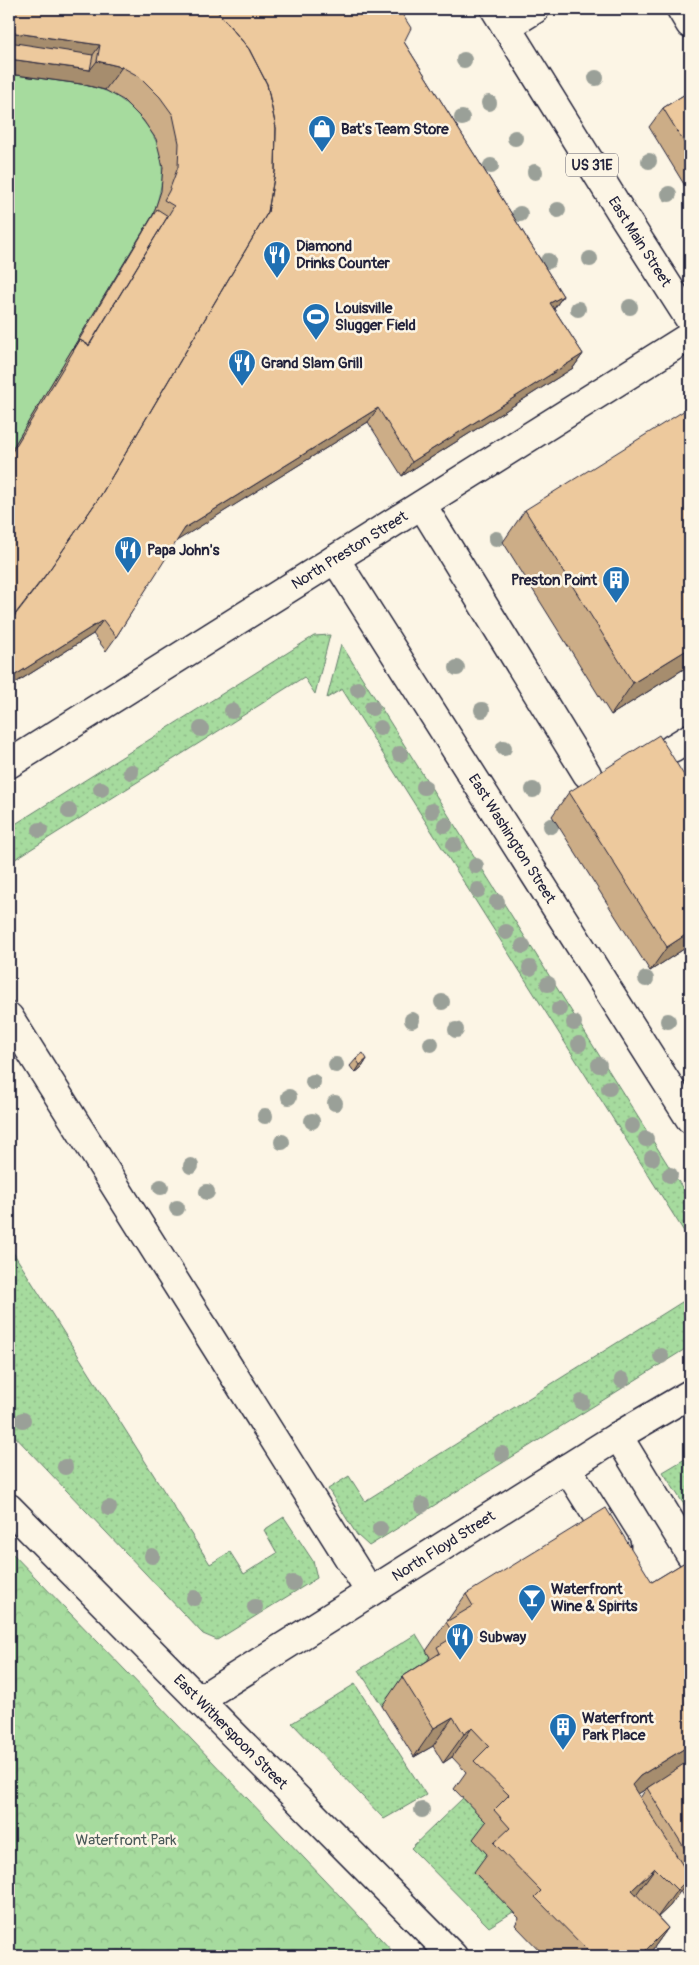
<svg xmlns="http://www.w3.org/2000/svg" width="699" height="1965" viewBox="0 0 699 1965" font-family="Pangolin,sans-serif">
<defs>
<pattern id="grass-dots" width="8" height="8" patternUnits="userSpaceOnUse" patternTransform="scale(1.25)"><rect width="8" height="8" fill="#a6db9e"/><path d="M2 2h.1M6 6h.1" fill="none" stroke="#8fbc89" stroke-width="1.8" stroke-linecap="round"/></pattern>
<pattern id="park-crowns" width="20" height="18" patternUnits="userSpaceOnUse" patternTransform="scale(1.25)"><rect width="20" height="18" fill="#a6db9e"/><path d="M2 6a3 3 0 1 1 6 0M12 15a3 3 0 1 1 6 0" fill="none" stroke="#8fbc89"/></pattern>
</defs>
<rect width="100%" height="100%" fill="#fcf5e5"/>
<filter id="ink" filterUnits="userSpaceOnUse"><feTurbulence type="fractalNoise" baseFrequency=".02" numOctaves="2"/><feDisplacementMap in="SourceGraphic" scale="10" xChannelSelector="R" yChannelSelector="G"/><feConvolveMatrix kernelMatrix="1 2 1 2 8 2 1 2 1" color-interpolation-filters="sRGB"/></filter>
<g filter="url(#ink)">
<path fill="url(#grass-dots)" stroke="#647e6c" d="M330 635 315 694 304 677 9 863V828L314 636Z
M341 644 690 1200V1241L342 689 327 698Z
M9 1246 210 1564 230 1552 244 1574 277 1553 264 1530 284 1517 313 1561 317 1578 217 1640 203 1634 9 1430Z
M690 1297V1346L369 1546 357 1535 328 1489 349 1476 365 1501Z
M690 1456V1514L663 1472Z
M416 1634 435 1665 420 1682 382 1706 359 1670Z
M355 1684 426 1795 384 1819 292 1723Z
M463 1798 488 1824 490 1857 474 1872 513 1912 489 1927 411 1848Z"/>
<path fill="url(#park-crowns)" stroke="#647e6c" d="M9 1550 155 1701 397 1956H9Z"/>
<path fill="#a6db9e" stroke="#647e6c" d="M9 74C39 78 73 80 103 90 115 94 125 102 134 111 167 144 168 173 153 215L9 454Z"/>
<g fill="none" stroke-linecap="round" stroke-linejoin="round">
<defs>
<g id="minor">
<path d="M681 9 690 24"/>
<path d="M506 27 535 9"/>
<path d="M422 505 587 774"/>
<path id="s1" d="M335 559 690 1119"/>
<path d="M672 749 690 738"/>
<path id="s2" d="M9 764 690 336"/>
<path d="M9 1017 370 1592"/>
<path d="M618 1436 690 1554"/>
<path d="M567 1468 616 1546"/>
<path id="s3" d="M9 1508 453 1956"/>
<path id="s4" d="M199 1700 618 1436 690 1394"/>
</g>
<g id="major">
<path id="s5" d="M495 9 621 212 690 320"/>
</g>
</defs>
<use href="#minor" stroke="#22223b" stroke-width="31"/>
<use href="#major" stroke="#22223b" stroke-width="31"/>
<use href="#minor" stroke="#fcf5e5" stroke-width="28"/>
<use href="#major" stroke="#fcf5e5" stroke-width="28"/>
</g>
<g fill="#9aa098">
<circle cx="464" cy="60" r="8"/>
<circle cx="596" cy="78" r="8"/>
<circle cx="489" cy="103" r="8"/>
<circle cx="462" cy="118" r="8"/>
<circle cx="515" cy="138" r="8"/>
<circle cx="649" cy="161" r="8"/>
<circle cx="491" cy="166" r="8"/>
<circle cx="535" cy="172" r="8"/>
<circle cx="669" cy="194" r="8"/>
<circle cx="558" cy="210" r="8"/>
<circle cx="520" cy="214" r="8"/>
<circle cx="590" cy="259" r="8"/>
<circle cx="548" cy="261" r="8"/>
<circle cx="630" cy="307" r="8"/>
<circle cx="578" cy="309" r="8"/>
<circle cx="496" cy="539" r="8"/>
<circle cx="457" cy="668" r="8"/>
<circle cx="358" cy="689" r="8"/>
<circle cx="372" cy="708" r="8"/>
<circle cx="482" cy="710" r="8"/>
<circle cx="232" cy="711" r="8"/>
<circle cx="380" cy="728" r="8"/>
<circle cx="201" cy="729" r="8"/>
<circle cx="504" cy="748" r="8"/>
<circle cx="400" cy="754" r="8"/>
<circle cx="131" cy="772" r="8"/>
<circle cx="424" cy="787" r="8"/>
<circle cx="101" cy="789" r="8"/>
<circle cx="533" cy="790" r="8"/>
<circle cx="69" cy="811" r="8"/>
<circle cx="432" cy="811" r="8"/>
<circle cx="445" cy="825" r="8"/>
<circle cx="551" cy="826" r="8"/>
<circle cx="40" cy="830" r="8"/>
<circle cx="454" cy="845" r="8"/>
<circle cx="476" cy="866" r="8"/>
<circle cx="478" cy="890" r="8"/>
<circle cx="497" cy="902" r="8"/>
<circle cx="506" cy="932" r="8"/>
<circle cx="523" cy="946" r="8"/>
<circle cx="530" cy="968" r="8"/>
<circle cx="646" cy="979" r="8"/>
<circle cx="548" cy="984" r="8"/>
<circle cx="442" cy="1002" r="8"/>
<circle cx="559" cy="1009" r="8"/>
<circle cx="412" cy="1020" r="8"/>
<circle cx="668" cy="1021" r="8"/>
<circle cx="574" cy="1023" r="8"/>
<circle cx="456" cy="1030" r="8"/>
<circle cx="431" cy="1044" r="8"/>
<circle cx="579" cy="1044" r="8"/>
<circle cx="336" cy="1065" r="8"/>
<circle cx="599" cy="1065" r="8"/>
<circle cx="313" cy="1082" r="8"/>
<circle cx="609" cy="1088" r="8"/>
<circle cx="289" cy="1097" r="8"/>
<circle cx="335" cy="1103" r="8"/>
<circle cx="265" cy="1116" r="8"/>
<circle cx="312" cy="1121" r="8"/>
<circle cx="632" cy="1126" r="8"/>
<circle cx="646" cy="1139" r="8"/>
<circle cx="282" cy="1142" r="8"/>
<circle cx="652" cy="1158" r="8"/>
<circle cx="191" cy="1166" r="8"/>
<circle cx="670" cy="1175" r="8"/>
<circle cx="161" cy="1187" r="8"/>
<circle cx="207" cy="1192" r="8"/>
<circle cx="177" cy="1208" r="8"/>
<circle cx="661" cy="1356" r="8"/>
<circle cx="622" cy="1380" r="8"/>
<circle cx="582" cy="1402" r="8"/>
<circle cx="23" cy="1420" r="8"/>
<circle cx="502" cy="1454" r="8"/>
<circle cx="65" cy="1467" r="8"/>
<circle cx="422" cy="1505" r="8"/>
<circle cx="109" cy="1508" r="8"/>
<circle cx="380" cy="1529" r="8"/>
<circle cx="152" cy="1556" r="8"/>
<circle cx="293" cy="1583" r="8"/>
<circle cx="194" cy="1598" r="8"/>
<circle cx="255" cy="1607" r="8"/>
<circle cx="422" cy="1810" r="8"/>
</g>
<path fill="#ccad87" stroke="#22223b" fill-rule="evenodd" d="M9 9 404 42 563 296 554 309 583 354 573 368 402 476 368 422 176 541 116 637 106 651 93 634 9 687V454L153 215 161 191 163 167 156 139 143 120 123 100 105 90 81 84 9 74Z
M690 91V194L649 127 663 108Z
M525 510 690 665 611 715 503 542Z
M690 772V945L650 971 552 816 569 792 686 778Z
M356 1059H367L362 1067 355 1073 350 1066Z
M690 1559V1907L680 1891 670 1906 658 1917 668 1928 648 1956H545L515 1925 519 1918 474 1872 487 1854 473 1839 486 1822 454 1789 466 1772 452 1757 443 1763 433 1746 414 1757 382 1706 402 1677 427 1661 430 1657 426 1651 466 1594 652 1582ZM646 1789 640 1798 638 1794Z"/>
<path fill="#a68d6e" stroke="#22223b" d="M9 32 100 45 83 69 9 58Z
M9 59 90 70 97 61 122 67 105 90 81 84 9 74Z
M563 296 553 310 550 303Z
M583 354 573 368 402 476 412 462Z
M378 408 368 422 175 542 185 528Z
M103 620 93 634 9 687V679Z
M690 648V665L611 715 633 683Z
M690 932V945L650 971 667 947Z
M367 1059 362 1067 355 1073 360 1065Z
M453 1717 433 1746 414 1757 434 1728Z
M472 1728 452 1757 443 1763 464 1734Z
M690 1745V1762L647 1788 646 1789 620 1805 632 1785 640 1776Z
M655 1868 635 1896 632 1890Z
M690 1877 670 1906 656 1919 677 1890Z
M668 1928 648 1956H640Z"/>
<path fill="#edc99d" stroke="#22223b" d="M9 9H214L218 12 249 49 267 84 276 128 275 172 268 212 101 495 50 569 9 622V457L80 340 89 346 174 206 164 200 169 191 178 167 179 143 173 115 160 97 140 77 122 67 97 61 100 45 9 32Z
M214 9H399L411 28 404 42 563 296 550 303 583 354 412 462 378 408 185 528 116 637 103 620 9 679V623L43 579 101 495 268 212 275 172 276 128 267 84 249 49 218 12Z
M9 42 93 55 90 70 9 59Z
M690 91V152L663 108Z
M157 209 168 216 89 345 80 340 73 350Z
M690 407V648L633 683 525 510Z
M659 735 690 785V932L667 947 569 792Z
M363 1053 367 1059 360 1065 356 1059Z
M606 1508 652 1582 690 1559V1745L640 1776 632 1785 690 1877 677 1890 655 1868 632 1890 668 1928 640 1956H593L535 1897 541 1891 494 1843 510 1828 494 1810 509 1795 474 1761 489 1746 472 1728 464 1734 453 1717 434 1728 402 1677 440 1653 437 1647 455 1636 446 1622 473 1606 466 1594Z
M690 1760V1857L647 1788Z"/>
</g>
<defs>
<symbol id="shop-pin" viewBox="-11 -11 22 30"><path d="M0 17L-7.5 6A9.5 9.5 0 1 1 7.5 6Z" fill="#1f6fb2" stroke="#fcf5e5"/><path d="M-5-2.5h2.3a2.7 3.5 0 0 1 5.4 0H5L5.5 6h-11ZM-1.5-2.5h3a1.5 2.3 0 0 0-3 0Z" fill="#fff"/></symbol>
<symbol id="restaurant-pin" viewBox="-11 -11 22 30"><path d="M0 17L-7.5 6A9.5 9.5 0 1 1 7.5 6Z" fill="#1f6fb2" stroke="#fcf5e5"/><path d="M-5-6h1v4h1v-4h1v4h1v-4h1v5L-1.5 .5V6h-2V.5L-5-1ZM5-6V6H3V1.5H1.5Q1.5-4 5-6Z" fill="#fff"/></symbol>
<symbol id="stadium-pin" viewBox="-11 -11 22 30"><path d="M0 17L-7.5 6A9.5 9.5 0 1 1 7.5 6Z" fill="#1f6fb2" stroke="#fcf5e5"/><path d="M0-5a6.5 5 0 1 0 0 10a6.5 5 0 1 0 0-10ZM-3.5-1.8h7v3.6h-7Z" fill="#fff"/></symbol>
<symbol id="building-pin" viewBox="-11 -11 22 30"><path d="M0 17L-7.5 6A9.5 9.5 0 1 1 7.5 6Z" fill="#1f6fb2" stroke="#fcf5e5"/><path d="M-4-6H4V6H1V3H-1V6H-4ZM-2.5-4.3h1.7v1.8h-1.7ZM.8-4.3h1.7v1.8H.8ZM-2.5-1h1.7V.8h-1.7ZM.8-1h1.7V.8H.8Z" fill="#fff"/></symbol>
<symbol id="bar-pin" viewBox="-11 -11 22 30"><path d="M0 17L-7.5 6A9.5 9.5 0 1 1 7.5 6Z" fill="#1f6fb2" stroke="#fcf5e5"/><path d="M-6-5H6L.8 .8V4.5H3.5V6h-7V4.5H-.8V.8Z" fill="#fff"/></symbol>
</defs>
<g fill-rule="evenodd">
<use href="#shop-pin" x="306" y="113" width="32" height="43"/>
<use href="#restaurant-pin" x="261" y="239" width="32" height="43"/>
<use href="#stadium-pin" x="300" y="301" width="32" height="43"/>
<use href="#restaurant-pin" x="226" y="347" width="32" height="43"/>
<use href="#restaurant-pin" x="112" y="534" width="32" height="43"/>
<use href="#building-pin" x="600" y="564" width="32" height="43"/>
<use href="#bar-pin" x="516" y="1582" width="32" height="43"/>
<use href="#restaurant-pin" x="444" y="1621" width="32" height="43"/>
<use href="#building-pin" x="547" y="1711" width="32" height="43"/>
</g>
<g text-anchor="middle" stroke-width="5" stroke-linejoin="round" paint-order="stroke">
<rect fill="#fcf5e5" stroke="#63616e" stroke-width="1" x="566" y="153.5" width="52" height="23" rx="4"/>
<g font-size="14" font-weight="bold" fill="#22223b">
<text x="592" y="170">US 31E</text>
</g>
<g font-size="15" font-weight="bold" fill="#22223b" stroke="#fcf5e5" text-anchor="start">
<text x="341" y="134">Bat's Team Store</text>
<text x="296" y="251">Diamond<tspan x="296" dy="17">Drinks Counter</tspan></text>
<text x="335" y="313">Louisville<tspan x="335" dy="17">Slugger Field</tspan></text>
<text x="261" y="368">Grand Slam Grill</text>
<text x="147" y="555">Papa John's</text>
<text x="597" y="585" text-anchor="end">Preston Point</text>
<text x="551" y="1594">Waterfront<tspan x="551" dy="17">Wine &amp; Spirits</tspan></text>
<text x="479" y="1642">Subway</text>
<text x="582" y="1723">Waterfront<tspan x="582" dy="17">Park Place</tspan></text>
</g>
<g font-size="15" fill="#22223b" stroke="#fcf5e5">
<text dy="5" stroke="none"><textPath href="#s5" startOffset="274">East Main Street</textPath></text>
<text dy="5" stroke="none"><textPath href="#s2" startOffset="402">North Preston Street</textPath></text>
<text dy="5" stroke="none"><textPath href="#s1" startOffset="331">East Washington Street</textPath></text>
<text dy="5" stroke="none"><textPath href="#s4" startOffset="289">North Floyd Street</textPath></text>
<text dy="5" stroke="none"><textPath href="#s3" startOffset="315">East Witherspoon Street</textPath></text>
</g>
<g font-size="15" fill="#4a5a59" stroke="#fcf5e5">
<text x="126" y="1845">Waterfront Park</text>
</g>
</g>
<rect width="699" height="1965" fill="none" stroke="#fcf5e5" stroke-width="30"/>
<rect x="15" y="15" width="669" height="1935" fill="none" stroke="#22223b" stroke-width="2" filter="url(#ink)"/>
</svg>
